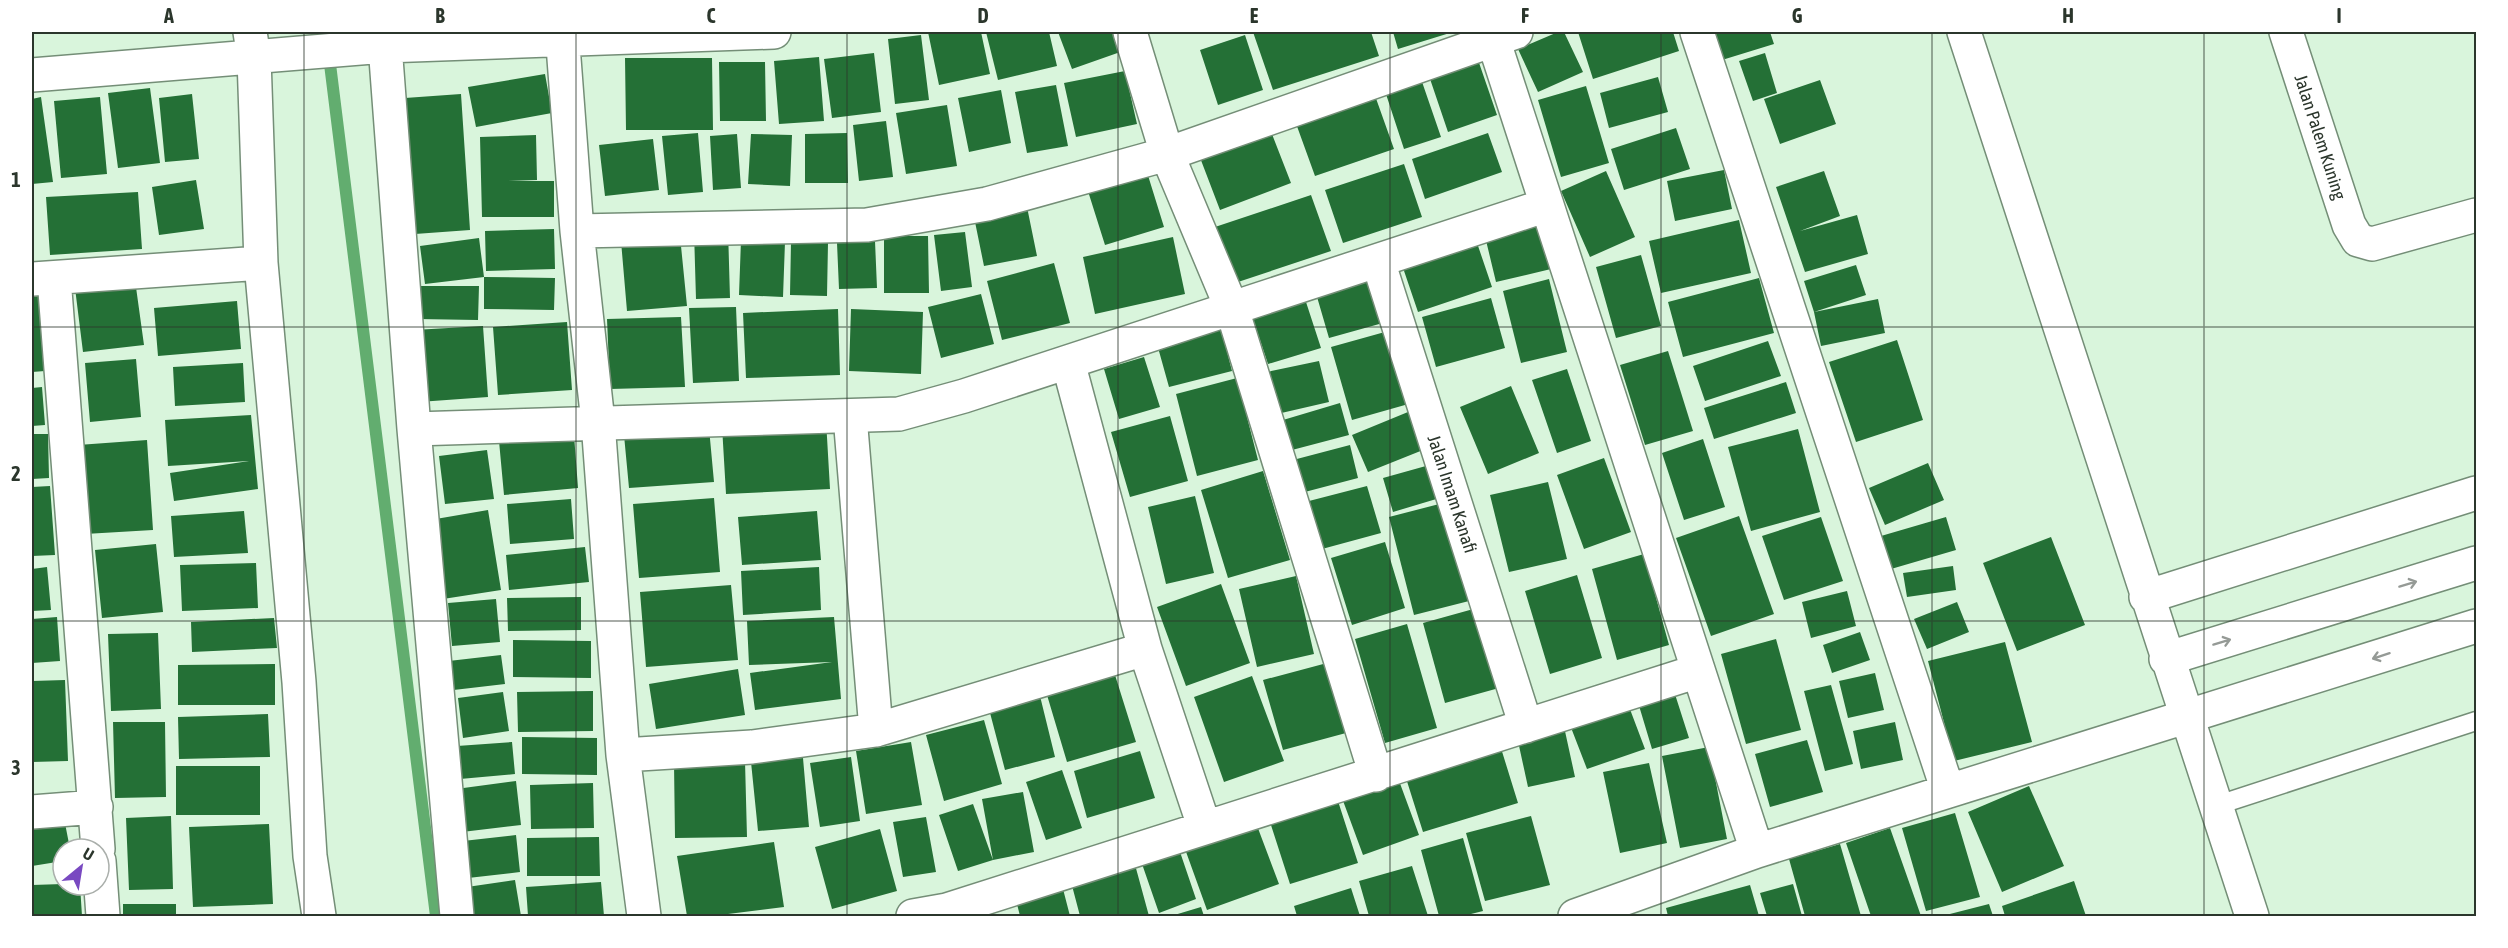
<svg xmlns="http://www.w3.org/2000/svg" width="2508" height="948" viewBox="0 0 2508 948" font-family="'Asap Condensed',sans-serif">
<rect width="100%" height="100%" fill="#d9f5dc"/>
<g fill="none" stroke-linecap="round" stroke-linejoin="round">
<path stroke="#62ad6f" stroke-width="12" d="M326 32 436 916"/>
</g>
<path fill="#247036" d="M928 32H981L990 74 939 85Z
M986 32H1049L1057 66 998 80Z
M1058 32H1120L1126 50 1072 69Z
M1253 32H1371L1379 56 1273 90Z
M1393 32H1453L1398 49Z
M1558 32H1564L1583 72 1538 92 1518 49Z
M1578 32H1673L1679 51 1593 79Z
M1713 32H1770L1774 44 1722 60Z
M921 35 929 100 895 104 888 39Z
M1245 35 1263 90 1218 105 1200 50Z
M874 53 881 112 832 118 824 59Z
M1765 53 1777 93 1753 101 1739 61Z
M1476 54 1497 115 1448 132 1427 70Z
M819 57 824 121 779 124 774 61Z
M625 58H712L713 130H626Z
M719 62H765L766 121H720Z
M1125 71 1137 124 1076 137 1064 83Z
M545 74 552 113 476 127 468 87Z
M1420 76 1441 137 1404 149 1384 88Z
M1658 77 1668 112 1609 128 1600 93Z
M1820 80 1836 124 1780 144 1764 99Z
M1056 85 1068 146 1027 153 1015 92Z
M1586 86 1609 163 1561 177 1538 100Z
M150 88 160 163 118 168 108 93Z
M1001 90 1011 143 969 152 958 98Z
M1373 90 1394 149 1315 176 1294 118Z
M192 94 199 159 165 162 159 98Z
M461 94 470 230 415 234 405 98Z
M41 97 53 182 32 184V99Z
M100 97 107 174 61 178 54 101Z
M947 105 957 166 906 174 896 113Z
M886 121 893 177 859 181 853 125Z
M1676 128 1690 169 1624 190 1611 149Z
M1270 129 1291 183 1220 210 1199 155Z
M698 133 703 192 668 195 662 136Z
M847 133 848 183H805V134Z
M1488 133 1502 172 1425 199 1412 159Z
M737 134 741 188 713 190 710 136Z
M751 134 792 135 790 186 748 184Z
M536 135 537 180 508 181H554V217H482L480 137Z
M653 139 659 190 605 196 599 145Z
M1404 164 1422 217 1343 243 1325 190Z
M1146 169 1164 227 1105 245 1087 188Z
M1724 170 1732 209 1675 221 1667 181Z
M1606 171 1635 237 1590 257 1561 191Z
M1824 171 1840 216 1800 231 1857 215 1868 254 1805 272 1776 187Z
M196 180 204 229 159 235 152 187Z
M138 192 142 249 50 255 46 197Z
M1311 195 1331 251 1235 283 1215 227Z
M1027 207 1037 256 984 266 974 217Z
M1538 215 1551 269 1496 282 1483 228Z
M1739 220 1751 273 1661 293 1649 241Z
M554 229 555 269 486 271 485 231Z
M728 229 730 298 696 299 694 231Z
M965 232 972 287 941 291 934 235Z
M680 236 687 306 627 311 621 241Z
M884 236H928L929 293H884Z
M1173 237 1185 294 1095 314 1083 257Z
M1475 237 1492 287 1418 312 1401 262Z
M479 238 484 277 425 284 420 246Z
M741 240 785 242 783 297 739 295Z
M875 241 877 288 839 289 837 243Z
M791 242 828 243 827 296 790 295Z
M1641 255 1661 326 1616 338 1596 267Z
M1054 263 1070 323 1002 340 987 281Z
M1856 265 1866 295 1814 312 1804 281Z
M1375 273 1390 321 1329 338 1315 290Z
M484 277 555 278 554 310 484 309Z
M1759 278 1774 333 1683 357 1668 302Z
M1549 279 1567 352 1521 363 1503 291Z
M135 280 144 345 83 352 75 288Z
M417 286H479L478 320 417 319Z
M981 294 994 344 941 358 928 307Z
M40 295 45 371 32 372V296Z
M1491 298 1505 348 1436 367 1422 317Z
M1878 299 1885 333 1821 346 1814 312Z
M237 301 241 349 158 356 154 308Z
M1306 302 1321 348 1268 364 1253 319Z
M736 307 739 381 693 383 689 308Z
M838 309 840 375 746 378 743 313Z
M851 309 923 312 921 374 849 371Z
M681 317 685 387 610 389 607 319Z
M567 322 572 390 498 395 493 327Z
M483 326 488 397 419 402 414 330Z
M1221 328 1232 371 1169 387 1157 344Z
M1392 330 1412 403 1352 420 1331 347Z
M1897 340 1923 420 1856 442 1829 362Z
M1768 341 1781 376 1705 401 1693 366Z
M1668 351 1693 431 1645 445 1620 365Z
M1144 357 1160 407 1119 419 1104 369Z
M136 359 141 417 90 422 85 363Z
M1319 361 1329 402 1277 414 1267 372Z
M243 363 245 402 175 406 173 367Z
M1567 369 1591 441 1557 453 1532 380Z
M1237 378 1258 460 1197 476 1176 394Z
M1786 382 1796 413 1714 439 1704 408Z
M1511 386 1539 453 1488 474 1460 407Z
M42 387 45 425 32 426V388Z
M1340 403 1349 435 1292 450 1283 420Z
M1408 412 1423 450 1368 472 1352 435Z
M251 415 258 489 174 501 170 473 249 461 168 466 165 420Z
M1170 416 1188 481 1130 497 1111 432Z
M826 420 830 489 726 494 722 426Z
M709 428 714 482 629 488 624 435Z
M1798 429 1820 512 1751 531 1728 447Z
M32 434H48L49 478 32 479Z
M574 435 578 488 504 495 499 441Z
M1703 439 1725 507 1684 520 1662 453Z
M147 440 153 530 85 534 78 445Z
M1350 445 1358 478 1301 493 1293 460Z
M487 450 494 499 445 504 439 456Z
M1604 458 1631 532 1584 549 1557 475Z
M1928 463 1944 500 1885 525 1869 488Z
M1433 464 1443 497 1393 512 1383 478Z
M1263 471 1290 560 1228 578 1201 490Z
M1548 482 1567 559 1509 572 1490 495Z
M50 486 55 555 32 556V487Z
M1367 486 1381 533 1322 549 1309 501Z
M1195 496 1214 573 1166 584 1148 507Z
M714 498 720 572 639 578 633 504Z
M571 499 574 539 510 544 507 504Z
M1447 502 1473 600 1414 615 1389 517Z
M488 510 501 590 443 599 430 520Z
M244 511 248 553 174 557 171 516Z
M817 511 821 560 742 565 738 517Z
M1739 516 1774 614 1711 636 1676 538Z
M1821 517 1843 581 1784 600 1762 536Z
M1946 517 1956 550 1891 569 1881 536Z
M2051 537 2085 625 2017 651 1983 563Z
M1385 542 1405 608 1352 625 1331 558Z
M156 544 163 612 102 618 95 550Z
M585 547 589 582 509 590 506 555Z
M1644 554 1669 645 1617 660 1592 569Z
M256 563 258 608 182 611 180 565Z
M1953 566 1956 590 1907 597 1903 573Z
M47 567 51 610 32 611V569Z
M819 567 821 610 743 615 741 571Z
M1577 575 1602 658 1550 674 1525 591Z
M1296 576 1314 654 1257 667 1239 589Z
M1221 584 1250 663 1186 686 1157 607Z
M731 585 738 660 646 667 640 592Z
M1847 591 1856 626 1811 638 1802 602Z
M581 597V630L508 631 507 598Z
M496 599 500 642 452 646 448 603Z
M1957 602 1969 632 1927 649 1914 619Z
M1477 608 1499 688 1445 703 1423 623Z
M57 617 60 661 32 663V619Z
M834 617 841 699 755 710 750 673 832 662 749 665 747 621Z
M274 618 277 648 192 652 191 622Z
M1407 624 1437 728 1385 743 1355 639Z
M1860 632 1870 660 1832 673 1823 645Z
M158 633 161 709 111 711 108 634Z
M1776 639 1801 730 1746 744 1721 654Z
M513 640 591 641V678L513 677Z
M2005 642 2032 742 1954 761 1928 661Z
M501 655 505 684 445 691 440 662Z
M1327 663 1346 733 1283 750 1263 680Z
M275 664V705H178V665Z
M738 669 745 715 656 729 649 684Z
M1875 673 1884 710 1848 718 1839 681Z
M1115 675 1136 742 1067 762 1047 695Z
M1252 676 1284 761 1224 782 1194 697Z
M65 680 68 761 32 762V681Z
M1831 685 1853 764 1825 771 1804 691Z
M1673 688 1689 738 1652 749 1637 699Z
M593 691V731L518 732 517 692Z
M503 692 509 731 463 738 458 698Z
M1040 696 1055 757 1005 770 989 709Z
M1628 704 1645 749 1587 769 1570 725Z
M268 714 270 757 179 759 178 717Z
M984 720 1002 784 944 801 926 735Z
M113 722H165L166 797 115 798Z
M1563 722 1575 777 1528 787 1516 732Z
M1895 722 1903 760 1861 769 1853 731Z
M522 737 597 738V775L522 774Z
M1807 740 1823 792 1770 807 1755 754Z
M512 742 515 774 460 779 457 746Z
M911 742 922 805 866 814 856 751Z
M1500 745 1518 803 1423 832 1405 775Z
M1709 747 1727 839 1680 848 1662 756Z
M1140 751 1155 798 1087 818 1074 771Z
M851 757 860 821 820 827 810 763Z
M803 758 809 827 758 831 751 762Z
M745 761 747 837 675 838 674 763Z
M1649 763 1667 843 1620 853 1603 772Z
M176 766H260V815H176Z
M1062 770 1082 828 1046 840 1026 782Z
M1398 778 1419 835 1363 855 1342 798Z
M516 781 521 825 462 832 456 789Z
M593 783 594 828 531 829 530 785Z
M2029 786 2064 866 2002 892 1968 812Z
M1023 792 1034 852 993 860 982 799Z
M1337 798 1358 863 1290 884 1269 819Z
M973 804 993 860 958 871 939 815Z
M1955 813 1980 897 1926 911 1902 828Z
M171 816 173 889 129 890 126 818Z
M1531 816 1550 885 1485 901 1466 833Z
M926 817 936 872 903 877 893 822Z
M64 818 70 849H63V861L32 866V823Z
M1256 823 1279 884 1207 910 1185 849Z
M269 824 273 904 193 907 189 827Z
M1890 828 1921 916H1871L1846 843Z
M880 829 897 891 832 909 815 847Z
M516 835 520 872 468 878 463 841Z
M599 837 600 876H527V838Z
M1463 838 1483 911 1463 916H1439L1421 850Z
M774 842 784 907 712 916H687L677 856Z
M1840 844 1861 916H1805L1789 859Z
M1179 849 1196 899 1159 913 1141 861Z
M1134 861 1149 916H1080L1070 878Z
M1412 866 1428 916H1369L1359 881Z
M515 880 521 916H471L467 887Z
M2074 881 2086 916H2005L2002 906Z
M601 882 604 916H528L526 887Z
M63 884 80 885 82 916H32V885Z
M1793 884 1802 916H1767L1760 893Z
M1750 885 1759 916H1668L1666 908Z
M1351 888 1360 916H1297L1294 906Z
M1063 889 1070 916H1020L1016 900Z
M123 904H176V916H123Z
M1989 904 1993 916H1942Z
M1201 907 1204 916H1171Z"/>
<g fill="none" stroke-linecap="round" stroke-linejoin="round">
<defs>
<path id="service" d="M2215 806 2476 721"/>
<path id="minor" d="M250 32 254 58 261 263 299 682 310 856 319 916
M384 32 414 429 457 916
M562 32 577 231 598 422 623 755 644 916
M1130 32 1167 154 1232 309 1376 775
M1697 32 1948 791
M1964 32 2252 916
M2286 32 2349 225 2358 240 2372 244 2476 215
M1493 39 1757 851
M32 75 385 46 774 32
M577 231 867 225 987 204 1167 154 1516 32
M1378 261 1526 726
M54 278 98 849
M33 279 261 263
M1068 362 1145 649 1204 826
M850 416 876 730
M414 429 899 414 964 396 1547 205
M2146 597 2476 493
M2166 659 2476 563
M623 755 752 747 876 730 1145 649
M32 812 96 807
M99 861 103 916
M913 916 947 910C1197 828 1448 752 1698 671
M1575 916 1757 851 2476 626"/>
</defs>
<use href="#service" stroke="#748e77" stroke-width="21"/>
<use href="#minor" stroke="#748e77" stroke-width="36"/>
<use href="#service" stroke="#fff" stroke-width="18"/>
<use href="#minor" stroke="#fff" stroke-width="33"/>
</g>
<defs><path id="oneway-shaft" d="M-6 0H5M1.5-3L5.5 0L1.5 3" fill="none" stroke-width="1.6" stroke-linecap="round" stroke-linejoin="round" transform="scale(1.5)"/></defs>
<g stroke="#959a96">
<use href="#oneway-shaft" transform="translate(2408 584) rotate(-17)"/>
<use href="#oneway-shaft" transform="translate(2222 642) rotate(-17)"/>
<use href="#oneway-shaft" transform="translate(2381 656) rotate(162)"/>
</g>
<path fill="none" stroke="#2b362c" stroke-width="1.5" stroke-opacity="0.55" d="M304 32V916M576 32V916M847 32V916M1118 32V916M1390 32V916M1661 32V916M1932 32V916M2204 32V916M32 327H2476M32 621H2476"/>
<g text-anchor="middle" stroke-width="6" stroke-linejoin="round" paint-order="stroke">
<g font-size="18" fill="#2b362c" stroke="#fff">
<text transform="translate(2320 137) rotate(72)" y="6">Jalan Palem Kuning</text>
<text transform="translate(1452 494) rotate(72)" y="6">Jalan Imam Kanafi</text>
</g>
</g>
<rect width="2508" height="948" fill="none" stroke="#ffffff" stroke-width="66"/>
<g transform="translate(81 867) rotate(30)"><circle r="28" fill="#ffffff" stroke="#aaafab" stroke-width="1.5"/>
<path d="M0-4.5L10 22L0 15L-10 22Z" fill="#7949c1"/>
<text y="-9" font-size="16" font-weight="bold" text-anchor="middle" fill="#2b362c">U</text>
</g>
<rect x="33" y="33" width="2442" height="882" fill="none" stroke="#2b362c" stroke-width="2"/>
<g font-size="20" text-anchor="middle" font-weight="bold" fill="#2b362c">
<text x="169" y="23">A</text>
<text x="440" y="23">B</text>
<text x="711" y="23">C</text>
<text x="983" y="23">D</text>
<text x="1254" y="23">E</text>
<text x="1525" y="23">F</text>
<text x="1797" y="23">G</text>
<text x="2068" y="23">H</text>
<text x="2339" y="23">I</text>
<text x="16" y="187">1</text>
<text x="16" y="481">2</text>
<text x="16" y="775">3</text>
</g>
</svg>
